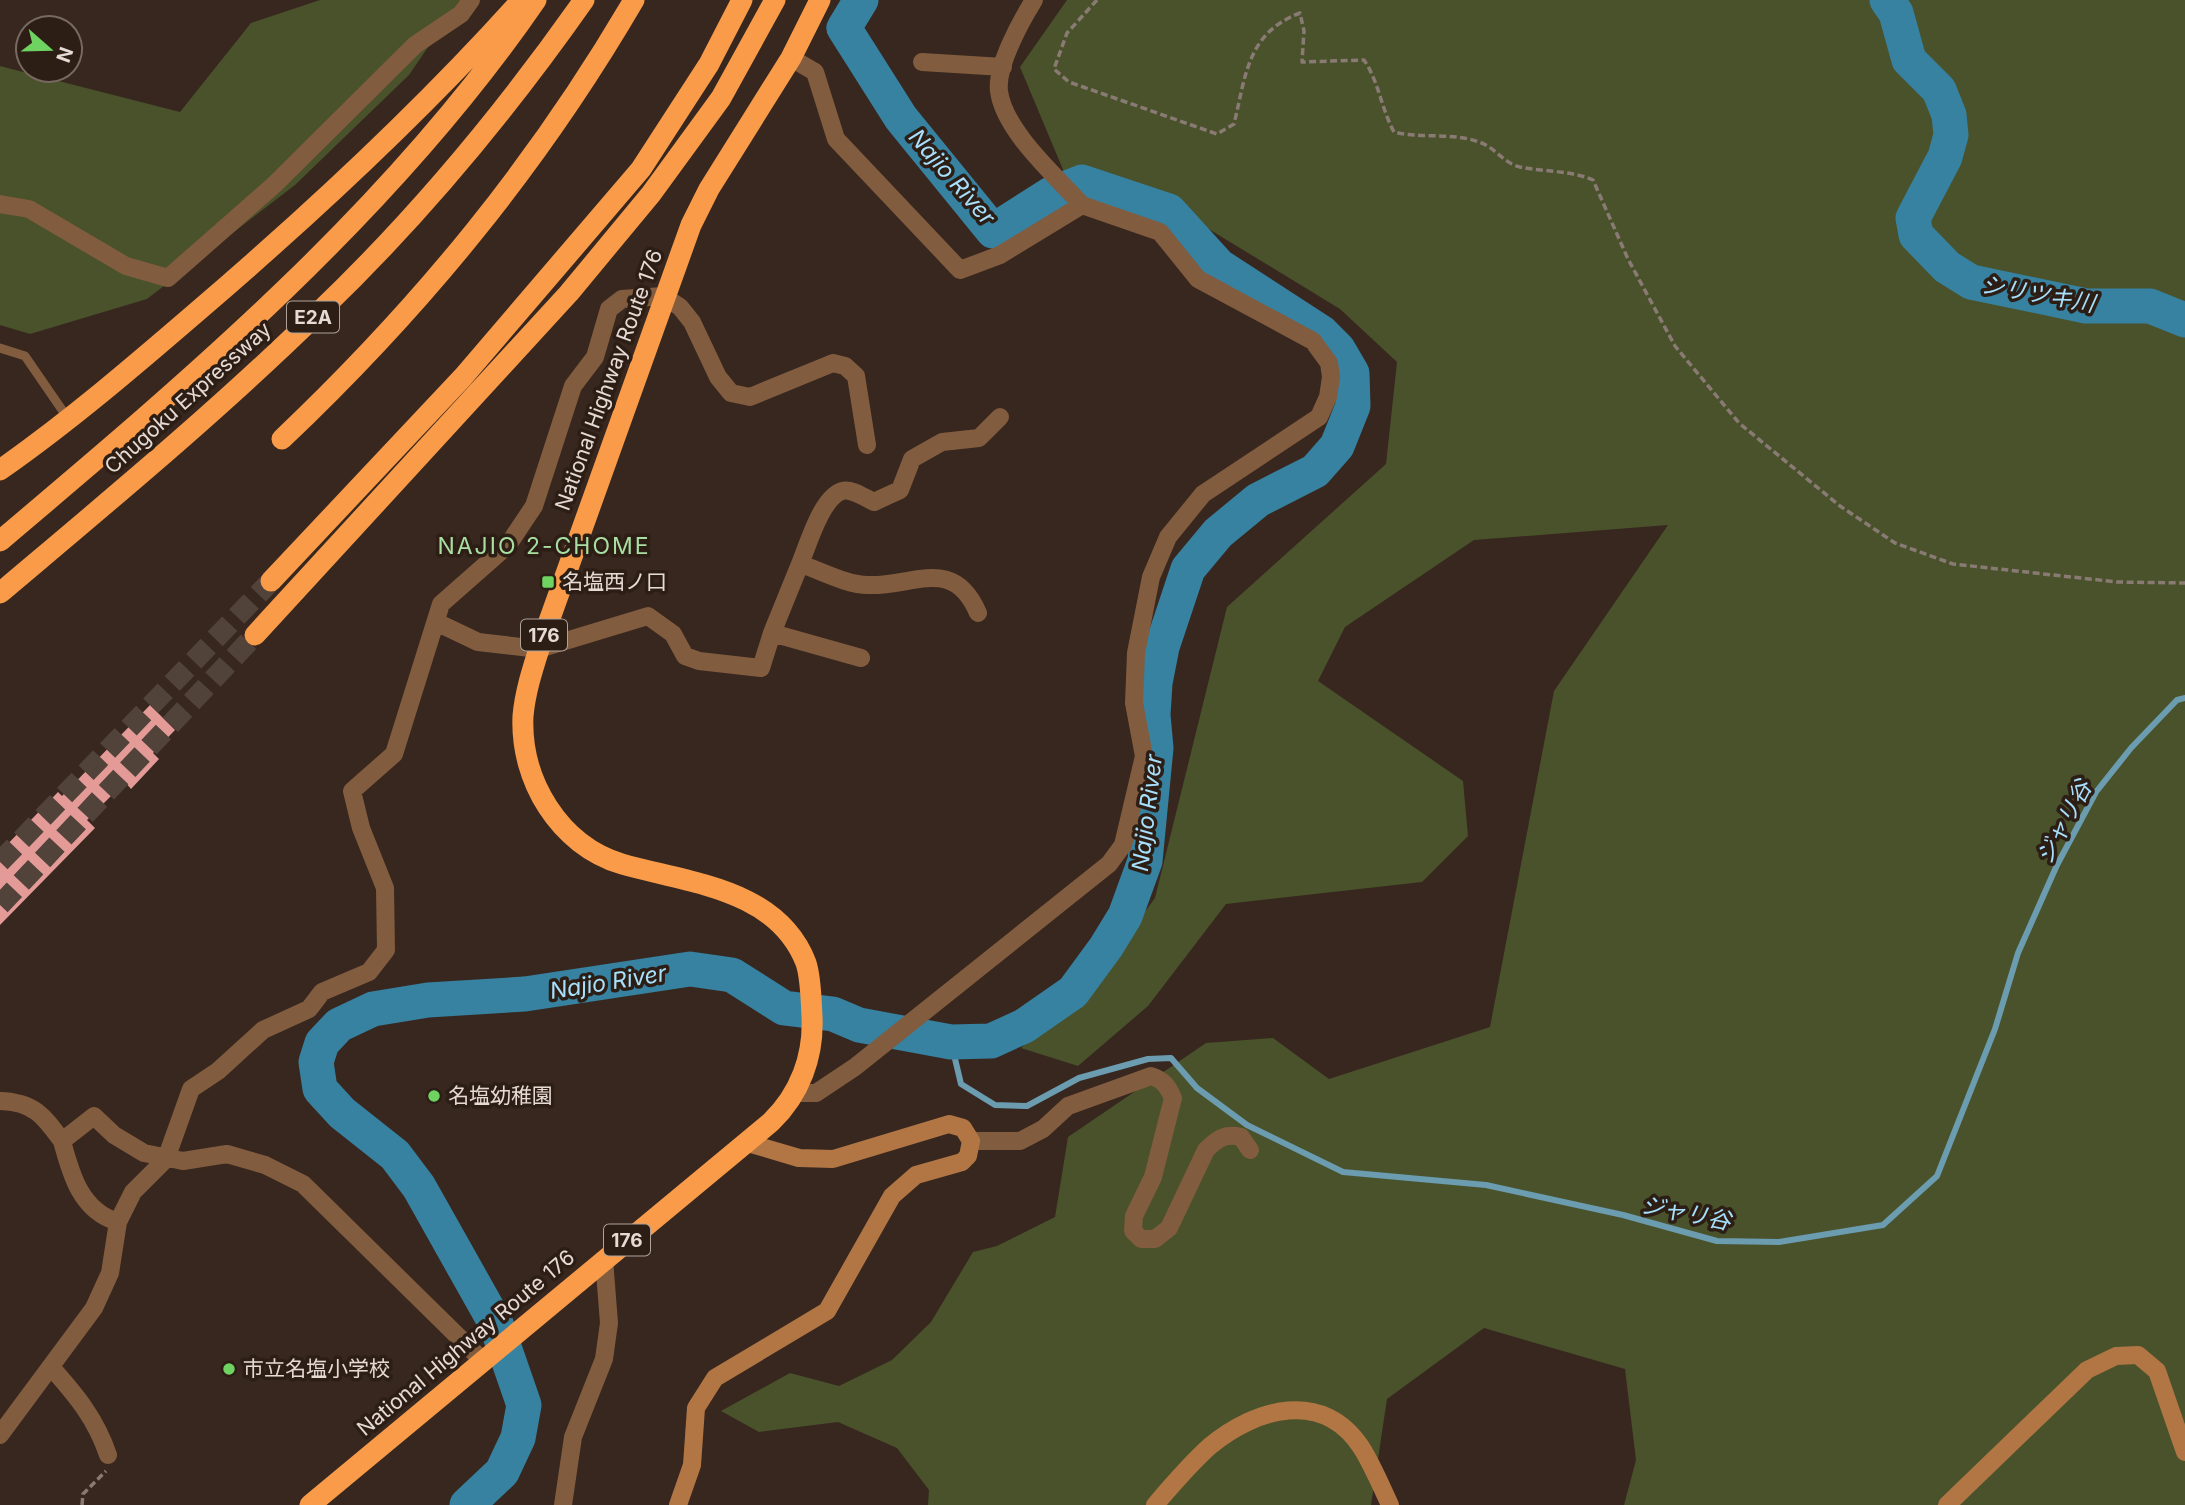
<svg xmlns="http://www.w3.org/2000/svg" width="2185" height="1505" viewBox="0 0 2185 1505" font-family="Inter,'Noto Sans JP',sans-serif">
<rect width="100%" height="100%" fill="#37271f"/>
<path fill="#49522b" d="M320 0H460L409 75 295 185 147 299 30 334 0 325V66L180 112 251 23Z
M1067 0H2185V1505H1624L1636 1460 1625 1369 1484 1328 1387 1399 1371 1505H928L929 1490 897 1448 838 1422 759 1432 721 1411 790 1373 839 1386 892 1360 931 1322 973 1252 997 1246 1055 1217 1068 1137 1206 1043 1273 1038 1329 1079 1490 1027 1554 691 1668 525 1474 540 1345 627 1318 681 1463 781 1468 836 1422 882 1226 904 1148 1006 1078 1066 1021 1048 1095 980 1155 898 1227 607 1386 464 1397 362 1340 309 1166 203 1064 172 1020 67Z"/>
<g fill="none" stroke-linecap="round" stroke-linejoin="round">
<path stroke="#6b9cb0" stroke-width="6" d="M951 1042 961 1084 995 1105 1027 1106 1079 1078 1148 1059 1171 1058 1197 1088 1247 1125 1343 1172 1486 1185 1623 1215 1717 1241 1779 1242 1883 1225 1937 1176 1995 1029 2018 953 2057 865 2096 792 2131 748 2177 700 2185 698"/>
<path stroke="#3781a1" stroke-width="35" d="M1887 0 1896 13 1909 60 1939 90 1949 115 1951 135 1945 157 1913 218 1916 235 1947 267 1971 282 2086 306H2150L2185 320
M467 1505 502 1472 518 1438 524 1405 496 1324 419 1187 395 1155 342 1113 320 1089 316 1062 322 1043 339 1025 373 1009 428 1000 525 994 690 969 732 975 784 1008 833 1014 859 1025 951 1042 991 1041 1024 1026 1073 992 1106 947 1125 916 1145 861 1156 748 1153 715 1155 683 1162 647 1188 569 1218 533 1258 500 1315 471 1337 446 1353 406 1352 373 1338 349 1322 333 1219 266 1169 211 1082 182 1051 194 993 231 901 118 844 28 861 0"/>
</g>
<path fill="#e49b97" d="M150 705 175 730 153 753 159 759 131 789 125 782 87 820 95 828 0 925V852L58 792 62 796Z"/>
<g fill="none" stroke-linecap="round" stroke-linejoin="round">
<path stroke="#51423a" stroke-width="21" stroke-dasharray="21 10" stroke-linecap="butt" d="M0 862 271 581
M0 905 255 635"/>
<path stroke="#897b74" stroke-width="3.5" stroke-dasharray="7 3.5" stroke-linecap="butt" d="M1097 0 1067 33 1054 69 1069 82 1217 134 1234 124C1246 75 1247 33 1300 13L1304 31 1302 62 1364 60C1379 82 1381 108 1394 132 1421 139 1452 132 1479 142 1495 147 1503 163 1520 167 1544 172 1570 170 1593 180L1628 259 1675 346 1739 423 1840 506 1895 543 1953 564 2117 582 2185 583
M82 1505 83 1494 106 1471"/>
<path stroke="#825c3e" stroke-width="9" d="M0 348 25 356 69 420"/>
<path stroke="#825c3e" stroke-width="18" d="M1034 0C1021 21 996 66 999 91 1004 131 1056 176 1082 205
M791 58 815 72 836 139 960 270 1000 255 1082 205 1160 232 1198 279 1313 341 1329 363 1331 377 1328 397 1319 417 1203 494 1168 537 1151 577 1136 653 1134 703 1144 756 1123 845 1109 864 855 1067 816 1093H795
M922 62 1003 67
M0 204 29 209 126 266 168 278 274 185 415 45 461 14 471 0
M800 564C808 545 821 498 842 491 852 488 865 498 874 502L900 490 912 459 942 442 979 438 1000 417
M436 622 478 642 539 649 648 616 673 634 685 656 699 661 761 668 772 633 861 658
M772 633 800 564C820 570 846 585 868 585 913 587 953 555 978 613
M0 1101C34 1102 44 1116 62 1141L94 1116 114 1135 144 1153 183 1161 227 1154 265 1165 303 1184 482 1360
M62 1141C71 1175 81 1211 118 1222
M971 1141H1020L1043 1129 1068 1106 1151 1076C1164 1080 1168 1087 1173 1098L1153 1177 1134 1216 1133 1231 1141 1239H1155L1169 1228 1206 1150C1217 1139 1225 1133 1241 1137L1250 1150
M51 1367C76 1395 96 1419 108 1455
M0 1435 94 1308 110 1273 118 1222 133 1192 166 1159 191 1089 218 1071 263 1030 309 1009 322 992 369 972 386 950 385 888 361 828 352 791 394 754 441 604 508 545 534 506 573 386 595 357 609 309 622 299 663 296 680 307 692 322 718 377 731 393 750 397 833 363 845 366 856 376 867 445
M563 1505 573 1437 604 1359 609 1323 604 1259"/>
<path stroke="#b27644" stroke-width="18" d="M678 1505 692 1465 696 1408 715 1378 827 1311 892 1196 916 1175 962 1162 968 1156 971 1141 963 1128 949 1124 833 1159 799 1158 748 1143
M1155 1505C1172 1485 1191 1463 1210 1446 1256 1408 1323 1389 1361 1447 1372 1464 1381 1486 1390 1505
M1947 1505 2087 1370 2116 1356 2138 1355 2157 1371 2185 1452"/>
<path stroke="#f99b49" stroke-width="21" d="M282 439C421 307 537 166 634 0
M0 470C70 421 134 366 199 310 311 214 419 114 518 4
M0 541C193 378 392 210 536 0
M271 581 463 377 641 169 709 64 742 0
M0 593C109 501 219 410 321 310 419 216 506 111 584 0
M255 635 569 293 651 194 721 98 775 0
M310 1505 771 1122C800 1094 814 1056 812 1016 811 1000 811 978 806 963 777 888 688 883 622 864 559 845 520 780 523 716 525 693 532 671 539 649L691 225 709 189 791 58 820 0"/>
</g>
<g fill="#6ed361" stroke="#2d1e15" stroke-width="2.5">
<rect x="541" y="575" width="14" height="14" rx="3.5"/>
<circle cx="434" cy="1096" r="7"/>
<circle cx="229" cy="1369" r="7"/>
</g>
<g text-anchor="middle" stroke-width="7" stroke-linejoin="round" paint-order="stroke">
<g fill="#2d1e15" stroke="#aea29b" stroke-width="2">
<rect x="287" y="301.5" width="52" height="31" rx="5"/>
<rect x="521" y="619.5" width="46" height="31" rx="5"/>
<rect x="604" y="1224.5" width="46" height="31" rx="5"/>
</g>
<g font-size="19" font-weight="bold" fill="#e5dad4">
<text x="313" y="324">E2A</text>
<text x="544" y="642">176</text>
<text x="627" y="1247">176</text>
</g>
<g font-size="21" fill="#e5dad4" stroke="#2d1e15">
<text transform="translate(609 380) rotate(-70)" y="7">National Highway Route 176</text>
<text transform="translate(188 398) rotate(-42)" y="7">Chugoku Expressway</text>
<text transform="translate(466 1343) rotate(-40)" y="7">National Highway Route 176</text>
</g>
<g font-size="21" fill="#e5dad4" stroke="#2d1e15" text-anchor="start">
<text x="562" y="589">名塩西ノ口</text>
<text x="448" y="1103">名塩幼稚園</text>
<text x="243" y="1376">市立名塩小学校</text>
</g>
<g font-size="23" font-style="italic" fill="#a7e0fd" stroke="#2d1e15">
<text transform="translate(952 177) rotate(49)" y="8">Najio River</text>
<text transform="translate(2038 294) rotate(10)" y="8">シリツキ川</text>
<text transform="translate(1147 813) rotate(-83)" y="8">Najio River</text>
<text transform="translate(2064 822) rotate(-62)" y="8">ジャリ谷</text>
<text transform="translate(608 982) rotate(-9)" y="8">Najio River</text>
<text transform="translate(1686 1213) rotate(11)" y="8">ジャリ谷</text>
</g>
<g font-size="23" letter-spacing="2" fill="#a8dea1" stroke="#2d1e15">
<text x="544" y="554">NAJIO 2-CHOME</text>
</g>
</g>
<g transform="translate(49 49) rotate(110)"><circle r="33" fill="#2d1e15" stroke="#776961" stroke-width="2"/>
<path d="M0-5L12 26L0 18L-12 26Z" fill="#6ed361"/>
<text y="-10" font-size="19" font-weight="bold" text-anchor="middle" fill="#e5dad4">N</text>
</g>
</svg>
